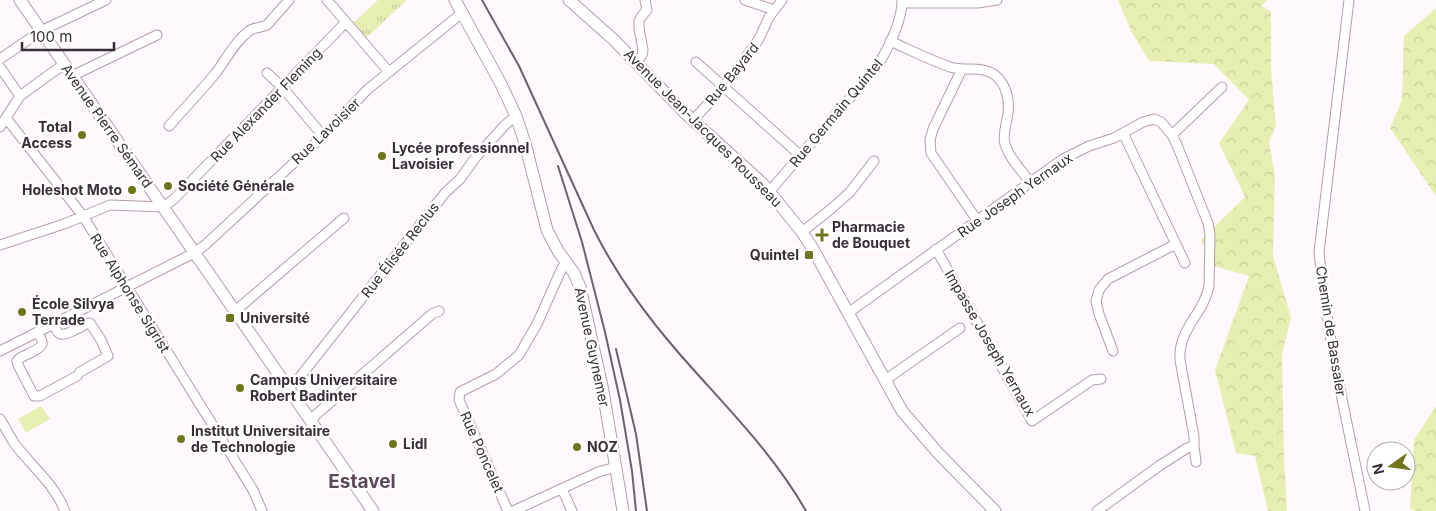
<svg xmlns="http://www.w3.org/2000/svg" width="1436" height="511" viewBox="0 0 1436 511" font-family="Inter,sans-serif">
<defs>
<pattern id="forest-crowns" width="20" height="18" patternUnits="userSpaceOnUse" patternTransform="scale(1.25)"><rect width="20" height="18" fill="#e7eeb2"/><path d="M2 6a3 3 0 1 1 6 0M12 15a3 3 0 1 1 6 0" fill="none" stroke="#c7cc9a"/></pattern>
<pattern id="park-tufts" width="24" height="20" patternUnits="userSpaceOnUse" patternTransform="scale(1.25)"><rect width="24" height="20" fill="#e7eeb2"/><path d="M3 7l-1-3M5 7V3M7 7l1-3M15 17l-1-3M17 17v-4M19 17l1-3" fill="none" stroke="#c7cc9a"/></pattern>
</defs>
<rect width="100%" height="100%" fill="#fef9fd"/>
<path fill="url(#forest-crowns)" d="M1118 0H1267L1262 6 1271 12V69L1276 126 1269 141 1275 175 1273 256 1291 318 1282 354 1284 457 1287 511H1268L1255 456 1236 453 1215 370 1249 276 1213 266 1201 240 1245 197 1219 143 1249 100 1214 64 1149 61 1131 31Z
M1436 8V196L1390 128 1402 100 1404 36Z
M1436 406V511H1415L1410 508 1414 440Z"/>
<path fill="url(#park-tufts)" d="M378 0H407L366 38 353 23Z"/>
<path fill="#e7eeb2" d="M41 406 50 419 26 433 18 419Z"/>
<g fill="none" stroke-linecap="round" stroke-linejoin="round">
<defs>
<path id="minor" d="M327 0 389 72
M745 0 774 10
M1349 0 1319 252C1327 339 1348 425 1365 511
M902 3H978L997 0
M890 41C910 50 930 60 950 67 965 72 981 65 995 75 1006 84 1010 100 1008 113 1007 123 1002 134 1005 144 1009 158 1022 171 1030 182
M0 59 41 31 106 0
M637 62 642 55 643 50 639 28V21L641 17 647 10 645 0
M696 62 801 156
M0 67 20 96
M962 69 933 129 930 140 931 153 977 220
M267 73 283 88 323 136
M72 76 157 35
M6 118 83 216 253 490 262 511
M693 120 724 87 759 39 769 17 782 0
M169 126C184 109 200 92 215 74 226 60 234 42 249 31 254 27 261 28 267 25L289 0
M0 127 20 96 64 64
M1123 133 1185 263
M1172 135 1222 87
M769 192 876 68C888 49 902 22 902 0
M802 232 831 209 850 192 874 161
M0 245 64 224 110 205 164 207 175 198 346 22
M936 249 1032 421 1092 380 1101 379
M234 312 344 218
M848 313 1063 159 1089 146 1114 138 1143 122 1154 119 1161 122 1172 135 1177 145 1208 223 1210 235 1209 286C1204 314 1178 328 1180 360L1194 436V446L1196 462
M37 332C39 335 43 340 42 344 41 349 25 355 20 358L17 361 18 365 32 392 34 396H40L77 376 80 372 108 356 101 340 90 323H88C82 326 66 336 60 334 57 333 55 327 53 324
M0 351 194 253 205 245 323 136 368 89 462 13
M1113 351 1099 314 1096 301 1099 290 1108 279 1176 244
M885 380 960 328
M288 389 299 378 445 193 460 179 476 157 505 125 516 116
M0 419C5 427 9 435 14 443 31 466 54 483 65 511
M310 420 432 314 439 311
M562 489 572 511
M508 511 459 400 460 392 496 374 519 355 537 324 562 268 568 264
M513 511 598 472 616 467
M1097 511 1159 466 1187 448 1194 446"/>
<path id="major" d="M20 0 373 511
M455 0 501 84 516 116 525 143 547 230 558 251 574 273 580 287 603 391 623 511
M569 0 614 40 686 114 763 184 802 232 813 249 902 411 938 453 995 511"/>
</defs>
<use href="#minor" stroke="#b29db1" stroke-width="11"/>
<use href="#major" stroke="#b29db1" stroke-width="13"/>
<use href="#minor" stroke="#fff" stroke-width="9"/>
<use href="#major" stroke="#fff" stroke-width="11"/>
<path stroke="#6b636b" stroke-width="2" d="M482 0 519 66 594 230C616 274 645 314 677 351 722 403 772 451 806 511
M558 166 582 242 605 332 620 400 632 471 636 511
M616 349 636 434 647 511"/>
</g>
<g fill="#6f751d" stroke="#fff" stroke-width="2">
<circle cx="82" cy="135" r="5"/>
<circle cx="382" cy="156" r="5"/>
<circle cx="168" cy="186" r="5"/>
<circle cx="132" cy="190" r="5"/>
<path d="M819.5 227.5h5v5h5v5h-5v5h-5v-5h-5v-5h5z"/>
<rect x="804" y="250" width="10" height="10" rx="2.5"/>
<circle cx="22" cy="312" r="5"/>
<rect x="225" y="313" width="10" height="10" rx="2.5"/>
<circle cx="240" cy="388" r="5"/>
<circle cx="181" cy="439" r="5"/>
<circle cx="393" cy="444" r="5"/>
<circle cx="577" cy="447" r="5"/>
</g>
<g text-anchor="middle" stroke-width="5" stroke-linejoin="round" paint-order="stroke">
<g font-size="14" fill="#372e37" stroke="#fff">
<text transform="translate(732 74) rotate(-51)" y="5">Rue Bayard</text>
<text transform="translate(266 105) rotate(-46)" y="5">Rue Alexander Fleming</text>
<text transform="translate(836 113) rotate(-50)" y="5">Rue Germain Quintel</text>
<text transform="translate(107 126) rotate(55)" y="5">Avenue Pierre Sémard</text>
<text transform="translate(703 128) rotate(45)" y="5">Avenue Jean-Jacques Rousseau</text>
<text transform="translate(326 131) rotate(-44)" y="5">Rue Lavoisier</text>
<text transform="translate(1015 195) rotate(-35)" y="5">Rue Joseph Yernaux</text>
<text transform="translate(400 250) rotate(-52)" y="5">Rue Élisée Reclus</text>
<text transform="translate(130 293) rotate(58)" y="5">Rue Alphonse Sigrist</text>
<text transform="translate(1331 331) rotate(81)" y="5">Chemin de Bassaler</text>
<text transform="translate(990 343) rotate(60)" y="5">Impasse Joseph Yernaux</text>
<text transform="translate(592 347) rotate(78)" y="5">Avenue Guynemer</text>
<text transform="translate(482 452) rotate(66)" y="5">Rue Poncelet</text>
</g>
<g font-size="14" font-weight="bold" fill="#372e37" stroke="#fff" text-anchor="start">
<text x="72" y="132" text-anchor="end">Total<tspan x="72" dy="16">Access</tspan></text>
<text x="392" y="153">Lycée professionnel<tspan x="392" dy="16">Lavoisier</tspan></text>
<text x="178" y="191">Société Générale</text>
<text x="122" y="195" text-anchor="end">Holeshot Moto</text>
<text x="832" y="232">Pharmacie<tspan x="832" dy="16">de Bouquet</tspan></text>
<text x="799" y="260" text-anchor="end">Quintel</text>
<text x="32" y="309">École Silvya<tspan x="32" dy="16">Terrade</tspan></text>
<text x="240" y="323">Université</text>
<text x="250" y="385">Campus Universitaire<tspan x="250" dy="16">Robert Badinter</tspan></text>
<text x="191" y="436">Institut Universitaire<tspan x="191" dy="16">de Technologie</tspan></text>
<text x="403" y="449">Lidl</text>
<text x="587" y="452">NOZ</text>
</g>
<g font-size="19" font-weight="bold" fill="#5b485a" stroke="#fff">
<text x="362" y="488">Estavel</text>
</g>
</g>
<g transform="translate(1391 466) rotate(256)"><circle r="24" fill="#ffffff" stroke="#afabaf"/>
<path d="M0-4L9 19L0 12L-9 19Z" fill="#6f751d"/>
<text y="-8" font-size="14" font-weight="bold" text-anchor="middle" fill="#372e37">N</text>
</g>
<path d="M22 42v8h92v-8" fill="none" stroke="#372e37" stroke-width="2.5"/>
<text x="30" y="42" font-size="15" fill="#372e37" stroke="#ffffff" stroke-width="4" paint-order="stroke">100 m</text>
</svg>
